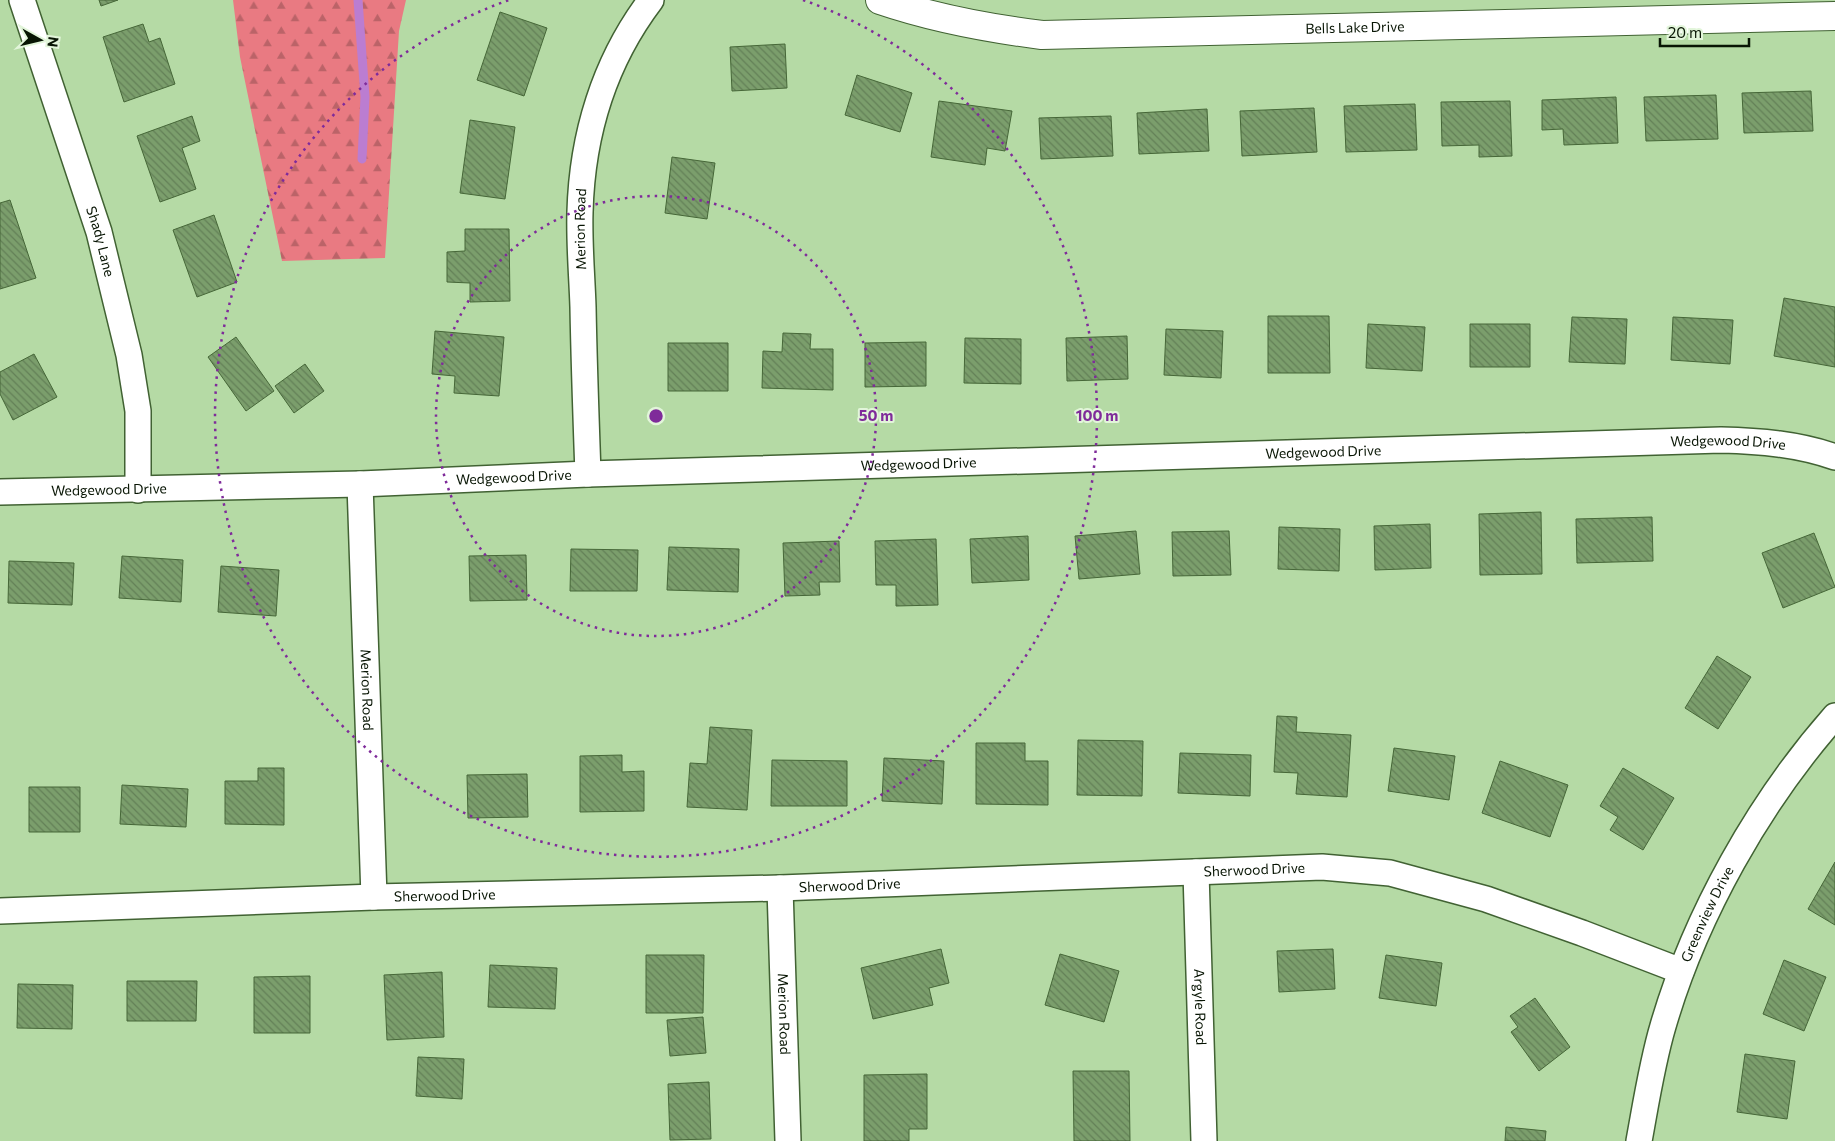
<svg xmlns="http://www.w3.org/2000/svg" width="1835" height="1141" viewBox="0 0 1835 1141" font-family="Commissioner,sans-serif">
<defs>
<pattern id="forest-firs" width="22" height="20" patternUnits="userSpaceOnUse" patternTransform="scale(1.25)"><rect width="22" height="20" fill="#e97a82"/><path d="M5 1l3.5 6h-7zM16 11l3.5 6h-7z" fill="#bb6368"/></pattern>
<pattern id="building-back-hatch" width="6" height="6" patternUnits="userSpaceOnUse" patternTransform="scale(1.25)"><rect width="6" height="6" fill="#7b9e6c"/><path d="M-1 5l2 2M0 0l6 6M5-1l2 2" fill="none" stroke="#638057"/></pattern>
</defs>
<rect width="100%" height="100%" fill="#b5daa5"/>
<path fill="url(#forest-firs)" d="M233 0H406L399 31 385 258 282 261 240 57Z"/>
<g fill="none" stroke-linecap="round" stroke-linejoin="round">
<path stroke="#bb7dd1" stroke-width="9" d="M358 0 365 97 362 159"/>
</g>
<path fill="url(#building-back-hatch)" stroke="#466738" d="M99 0H118L101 6Z
M500 12 547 28 524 96 477 80Z
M143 24 149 42 160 38 175 84 124 102 103 37Z
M785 44 787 88 732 91 730 47Z
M857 75 912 93 900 132 845 115Z
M1811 91 1813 131 1744 133 1742 93Z
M1716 95 1718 139 1646 141 1644 97Z
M1616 97 1618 143 1564 145 1563 129 1542 130V100Z
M939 101 1012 111 1005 151 987 148 985 165 931 157Z
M1510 101 1512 156 1479 157V145L1442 146 1441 102Z
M1415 104 1417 150 1346 152 1344 106Z
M1314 108 1317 152 1242 156 1240 111Z
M1207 109 1209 151 1139 154 1137 113Z
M192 116 200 141 182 148 196 189 160 202 137 136Z
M1111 116 1113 156 1041 159 1039 118Z
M470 120 515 127 505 199 460 193Z
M672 157 715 163 707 219 665 213Z
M10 200 36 278 0 289V203Z
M214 215 237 282 197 297 173 230Z
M465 229H509L510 301 470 302V283L447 282V252L465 251Z
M1784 298 1835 307V367L1774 356Z
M1268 316H1329L1330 373H1268Z
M1572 317 1627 319 1625 364 1569 362Z
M1673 317 1733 320 1730 364 1671 360Z
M1368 324 1425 327 1422 371 1366 368Z
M1470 324H1530V367H1470Z
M1166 329 1223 331 1221 378 1164 375Z
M435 331 504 337 499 396 454 393 455 376 432 374Z
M783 333 811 334 810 349H833V390L762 388 763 351 782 352Z
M1127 336 1128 379 1067 381 1066 338Z
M236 337 274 391 246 411 208 357Z
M965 338 1021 339V384L964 383Z
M926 342V386L865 387V343Z
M668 343H728V391H668Z
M34 354 57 397 13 420 0 394V372Z
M305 364 324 391 294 413 275 386Z
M1541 512 1542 574 1480 575 1479 514Z
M1652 517 1653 561 1577 563 1576 519Z
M1430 524 1431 568 1375 570 1374 526Z
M1279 527 1340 529 1339 571 1278 569Z
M1136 531 1140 574 1079 579 1075 536Z
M1229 531 1231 575 1173 576 1172 532Z
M1814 533 1835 587 1783 608 1762 553Z
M1028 536 1029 580 972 583 970 539Z
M936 539 938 605 896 606V585H876L875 541Z
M839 541 840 582H819L820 595 785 596 783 543Z
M669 547 739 549 738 592 667 590Z
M571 549 638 550 637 591H570Z
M526 555 527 600 470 601 469 556Z
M122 556 183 560 181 602 119 598Z
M9 561 74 563 72 605 8 603Z
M221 566 279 570 276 616 218 612Z
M1717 656 1751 677 1718 729 1685 708Z
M1277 716 1297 717 1296 732 1351 735 1347 797 1296 794 1298 773 1274 772Z
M710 727 752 730 747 810 687 807 690 763 707 764Z
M1078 740 1143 741 1142 796 1077 795Z
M976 743H1025V761H1048V805L976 804Z
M1394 748 1455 756 1449 800 1388 791Z
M1180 753 1251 755 1250 796 1178 793Z
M622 755V772L644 771V811L580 812V756Z
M884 758 944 761 942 804 882 801Z
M772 760 847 761V806H771Z
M1500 761 1568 785 1550 837 1482 813Z
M258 768H284V825L225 824V781H258Z
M1623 768 1674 798 1643 850 1610 830 1618 817 1600 806Z
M527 774 528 817 468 818 467 775Z
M122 785 188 789 186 827 120 824Z
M29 787H80V832H29Z
M1835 862V925L1808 909Z
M941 949 949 983 929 988 933 1005 873 1019 861 968Z
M1333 949 1335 989 1279 992 1277 951Z
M1060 954 1119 971 1104 1022 1045 1005Z
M646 955H704L703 1013H646Z
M1386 955 1442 963 1436 1006 1379 998Z
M1784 960 1826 977 1804 1031 1763 1014Z
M490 965 557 968 555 1009 488 1007Z
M442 972 444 1037 387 1040 384 975Z
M310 976V1033H254V977Z
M127 981H197L196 1021H127Z
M18 984 73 985 72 1029 17 1028Z
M1535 998 1570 1047 1539 1071 1511 1032 1518 1027 1510 1016Z
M703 1017 706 1053 670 1056 667 1020Z
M1745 1054 1795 1061 1787 1119 1737 1112Z
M418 1057 464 1059 462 1099 416 1096Z
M1073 1071H1129L1130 1141H1074Z
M927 1074V1129H909V1141H864V1075Z
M709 1082 711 1139 670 1140 668 1084Z
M1506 1127 1546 1131 1545 1141H1505Z"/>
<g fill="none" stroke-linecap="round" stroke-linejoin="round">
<defs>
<g id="street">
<path id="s1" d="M22 0 99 232 129 355 138 411V490"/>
<path id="s2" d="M588 474C586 418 584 363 583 307 582 276 579 244 580 212 582 136 604 62 651 0"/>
<path id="s3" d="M360 484 374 897"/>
<path id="s4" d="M0 492 360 484 588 474 1721 440C1760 441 1798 444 1835 457"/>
<path id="s5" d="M1196 872 1204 1141"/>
<path id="s6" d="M780 888 788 1141"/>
<path id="s7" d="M0 911 374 897 780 888 1322 867 1390 873 1486 899 1582 933 1681 971"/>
<path id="s8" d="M1639 1141C1646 1103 1652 1063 1663 1026 1695 916 1759 802 1835 716"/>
</g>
<g id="secondary">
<path id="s9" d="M880 0C933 18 986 28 1042 35L1835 16"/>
</g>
</defs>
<use href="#street" stroke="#416233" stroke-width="28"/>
<use href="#secondary" stroke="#416233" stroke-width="30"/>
<use href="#street" stroke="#fff" stroke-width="25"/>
<use href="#secondary" stroke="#fff" stroke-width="28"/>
</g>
<g fill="none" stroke="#7f2b9a" stroke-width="2.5" stroke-dasharray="2.5 5">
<circle cx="656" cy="416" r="220"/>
<path d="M803 0A441 441 0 1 1 509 0"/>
</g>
<g text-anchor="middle" stroke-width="4" stroke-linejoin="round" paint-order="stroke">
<g font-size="14" fill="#081504" stroke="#e2f5da">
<text dy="5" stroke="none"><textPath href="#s9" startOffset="479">Bells Lake Drive</textPath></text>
<text dy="5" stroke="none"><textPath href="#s2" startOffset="245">Merion Road</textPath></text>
<text dy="5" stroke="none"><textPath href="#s1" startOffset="254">Shady Lane</textPath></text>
<text dy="5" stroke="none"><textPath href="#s4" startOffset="1729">Wedgewood Drive</textPath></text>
<text dy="5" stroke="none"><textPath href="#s4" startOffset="1324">Wedgewood Drive</textPath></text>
<text dy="5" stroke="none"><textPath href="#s4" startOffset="919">Wedgewood Drive</textPath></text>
<text dy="5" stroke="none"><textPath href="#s4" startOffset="514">Wedgewood Drive</textPath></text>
<text dy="5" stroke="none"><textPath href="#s4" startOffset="109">Wedgewood Drive</textPath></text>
<text dy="5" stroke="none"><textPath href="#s3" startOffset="206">Merion Road</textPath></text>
<text dy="5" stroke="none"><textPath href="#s7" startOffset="1255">Sherwood Drive</textPath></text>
<text dy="5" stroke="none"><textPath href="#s7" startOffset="850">Sherwood Drive</textPath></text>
<text dy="5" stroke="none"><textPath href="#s7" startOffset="445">Sherwood Drive</textPath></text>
<text dy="5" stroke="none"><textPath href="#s8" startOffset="238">Greenview Drive</textPath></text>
<text dy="5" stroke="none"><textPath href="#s5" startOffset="135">Argyle Road</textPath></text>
<text dy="5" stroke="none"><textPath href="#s6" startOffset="126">Merion Road</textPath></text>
</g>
</g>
<circle cx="656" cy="416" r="8" fill="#7f2b9a" stroke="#e2f5da" stroke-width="2.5"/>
<g font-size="15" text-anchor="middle" font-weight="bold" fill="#7f2b9a" stroke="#e2f5da" stroke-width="4" stroke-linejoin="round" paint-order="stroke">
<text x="876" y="421">50 m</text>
<text x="1097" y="421">100 m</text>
</g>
<g transform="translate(40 40) rotate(98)" stroke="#e2f5da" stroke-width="4" paint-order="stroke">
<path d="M0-4L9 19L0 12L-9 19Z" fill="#081504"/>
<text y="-8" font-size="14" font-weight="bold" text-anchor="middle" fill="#081504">N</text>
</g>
<path d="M1660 38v8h89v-8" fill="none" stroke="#081504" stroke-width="2.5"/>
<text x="1668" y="38" font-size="15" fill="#081504" stroke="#e2f5da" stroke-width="4" paint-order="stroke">20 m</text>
</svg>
